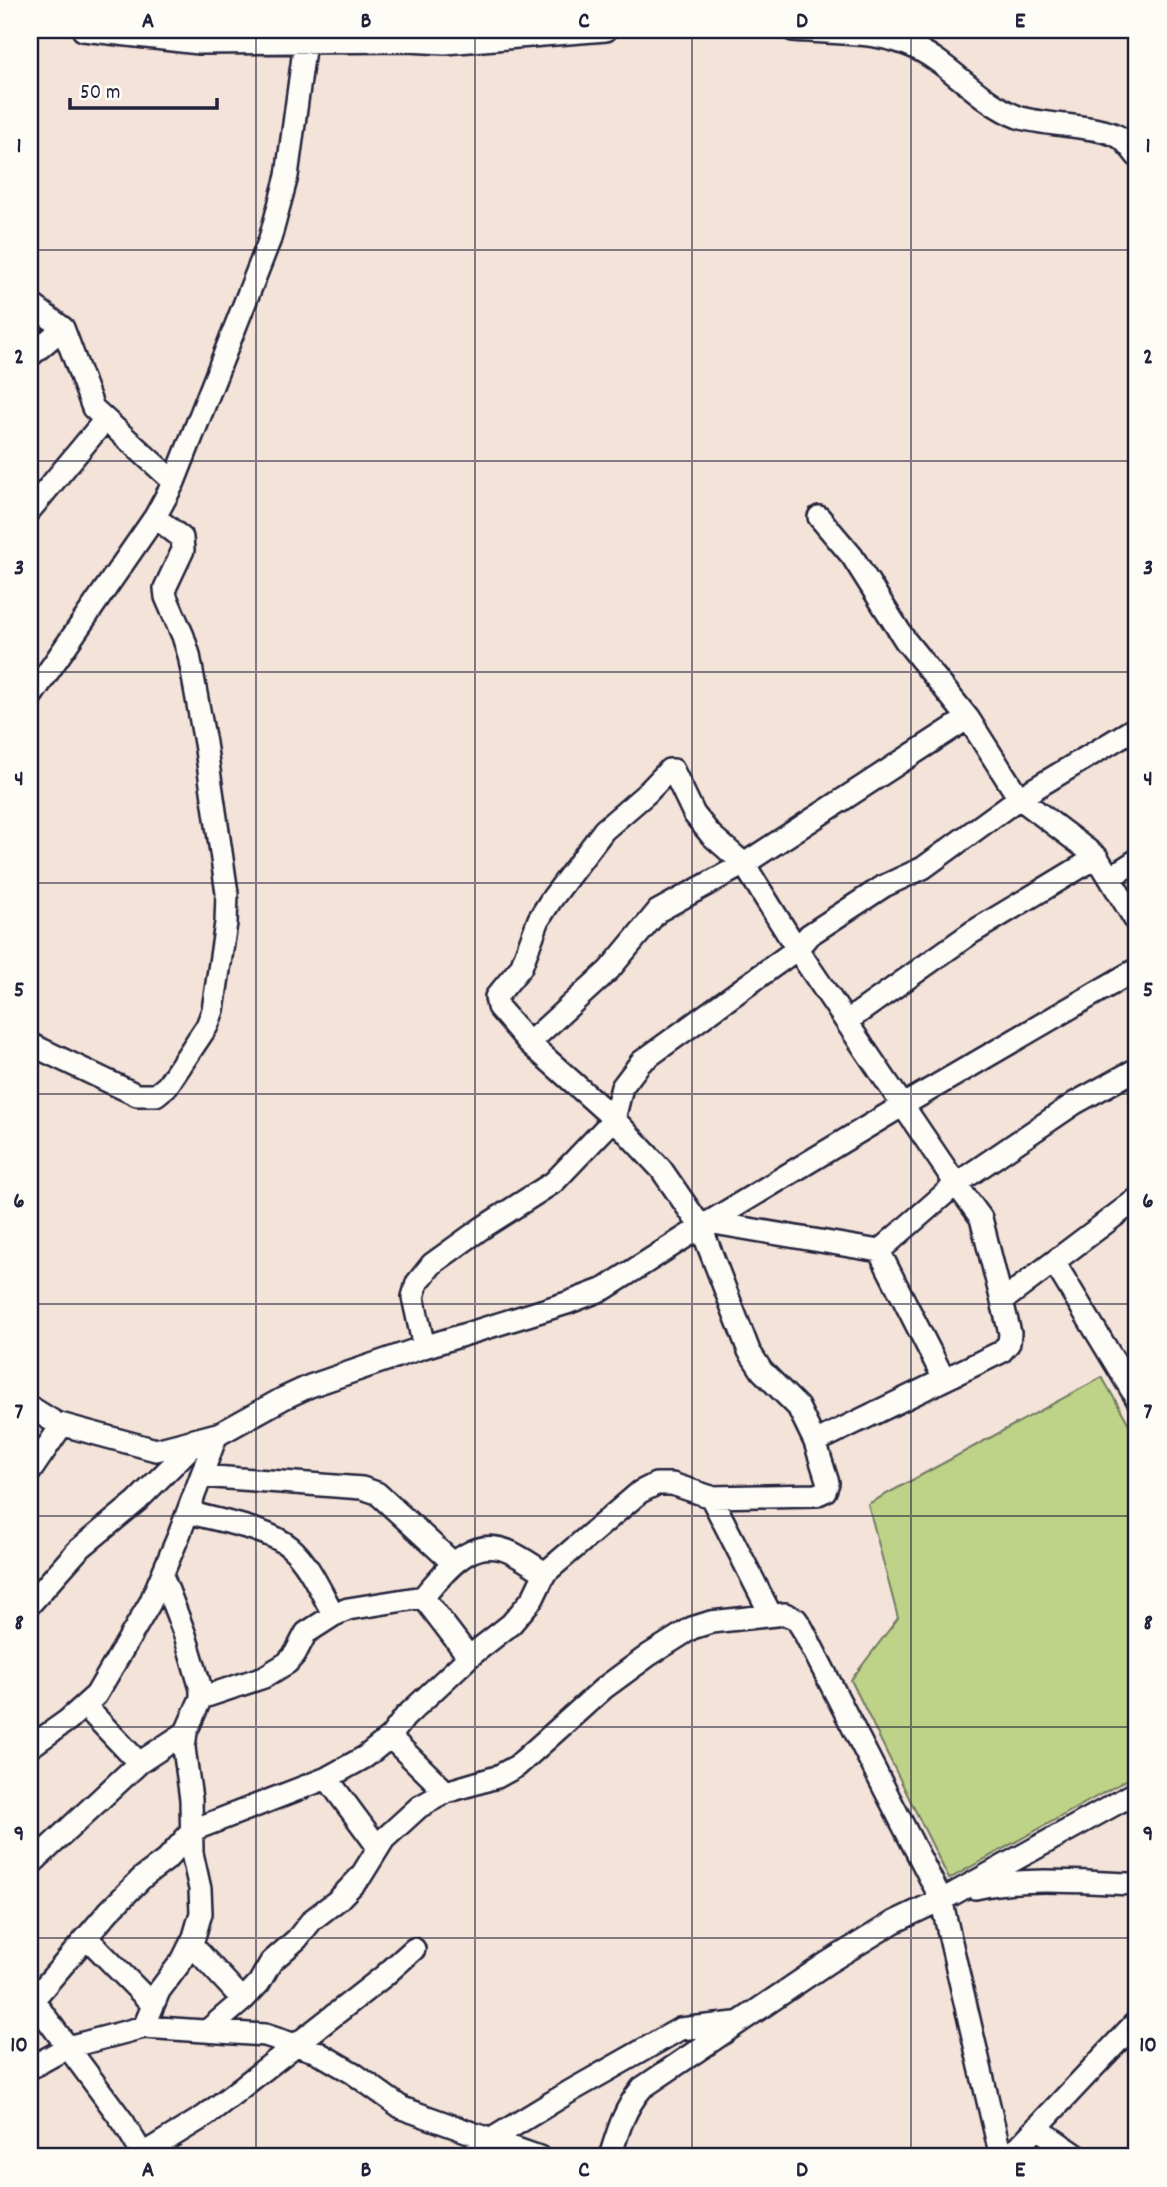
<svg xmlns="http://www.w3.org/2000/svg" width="1167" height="2187" viewBox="0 0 1167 2187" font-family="Dekko,sans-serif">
<rect width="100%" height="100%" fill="#f4e3d9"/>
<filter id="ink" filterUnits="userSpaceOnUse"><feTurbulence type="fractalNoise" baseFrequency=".0143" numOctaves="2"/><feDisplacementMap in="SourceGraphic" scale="14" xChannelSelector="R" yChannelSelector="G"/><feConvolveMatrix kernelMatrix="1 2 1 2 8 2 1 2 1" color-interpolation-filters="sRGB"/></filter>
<g filter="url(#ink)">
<path fill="#bed288" stroke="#707a62" stroke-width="2" d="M1102 1377 1137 1438V1774L949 1879 851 1680 898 1618 868 1504Z"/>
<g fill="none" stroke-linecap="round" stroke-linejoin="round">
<defs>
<path id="street" d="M83 30 199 43 407 41 445 43 606 30
M793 30C829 33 871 31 906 44 948 59 976 101 1018 117 1044 126 1101 125 1119 137 1126 141 1132 150 1137 156
M30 303 63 328 93 408 174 482
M30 356 63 328
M30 510 104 421
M819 517 852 556 905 640 968 718 1019 798 1097 857 1137 923
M30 698 155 517 174 482 270 239 287 176 305 42
M1111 877 1137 860
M847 1021 971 933 1097 857
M529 1043 609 970 658 911 744 864 968 718
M30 1044 137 1095H156L167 1086 207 1026 213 1010 226 923 227 893 205 743 189 655 183 636 166 597 165 588 183 550 182 538 155 517
M708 1222 879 1251 956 1184 1075 1103 1137 1069
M879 1251 944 1379
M1054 1262 1137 1399
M1002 1301 1137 1199
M424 1347 413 1297 417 1283 432 1264 482 1228 554 1182 614 1119 622 1087 641 1062 797 949 809 935 884 886 923 868 1019 798 1137 727
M30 1407 56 1423 156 1450 221 1433 284 1398 310 1386 424 1347 567 1303 604 1289 701 1227 905 1104 1137 969
M30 1472 62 1425
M201 1476 362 1488 377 1493 453 1563
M711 1497 771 1615
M188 1512C214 1520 270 1529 290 1547 309 1563 321 1593 334 1615
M423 1597 469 1657
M30 1604 78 1550 137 1501 197 1441
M201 1698 264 1677 287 1663 295 1654 306 1633 334 1615 348 1609 423 1597C446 1571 472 1533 512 1553 524 1559 534 1566 545 1573
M85 1706 139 1763
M390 1737 446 1792
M30 1747 68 1720 96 1695 150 1603 179 1535 217 1434
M327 1778 378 1847
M30 1865 139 1763 186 1732
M975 1888C1027 1876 1085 1883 1137 1884
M87 1938 153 2005
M191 1944 243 2000
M30 1996 124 2123 144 2157
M33 2000 109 1911 143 1877 166 1860 193 1830 327 1778 365 1757 390 1737 405 1717 469 1657 511 1624 533 1598 545 1573 640 1492 656 1484H672L711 1497 816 1495 825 1491 828 1483 815 1442 798 1407 762 1371 749 1351 701 1227 661 1169 614 1119 529 1043 498 1007 496 997 521 967 539 919 551 900 604 830 647 793 669 770H673L694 814 711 835 744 864 797 949 956 1184 981 1218 1010 1333 1009 1343 1001 1352 815 1442
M144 2027 159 1991 183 1959 194 1937 201 1913 200 1889 192 1853 191 1799 184 1748 186 1732 201 1698V1689L185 1635 162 1575
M208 2030 243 2000 259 1983 271 1962 297 1939 312 1920 338 1900 361 1876 384 1839 419 1807 446 1792 497 1777 517 1766 604 1688 649 1655 692 1628 711 1622 785 1614 796 1619 802 1628 941 1899 1001 2157
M30 2068 68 2047 144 2027 265 2035 317 2052 353 2073 402 2108 539 2157
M1037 2128 1079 2157
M138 2157 205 2116 384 1976 414 1949
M469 2157 490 2140 569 2092 680 2029 735 2023
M610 2157C618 2131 624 2109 642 2088L827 1963 894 1922 953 1894 1137 1792
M1009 2157 1137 2021"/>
</defs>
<use href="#street" stroke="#22223b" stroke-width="26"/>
<use href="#street" stroke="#fdfcf7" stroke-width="21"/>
</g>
</g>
<path fill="none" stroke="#22223b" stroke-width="2" stroke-opacity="0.55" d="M256 30V2157M475 30V2157M692 30V2157M911 30V2157M30 250H1137M30 461H1137M30 672H1137M30 883H1137M30 1094H1137M30 1304H1137M30 1516H1137M30 1727H1137M30 1938H1137"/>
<rect width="1167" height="2187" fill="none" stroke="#fdfcf7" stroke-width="77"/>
<path d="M70 98v10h147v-10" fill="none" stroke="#22223b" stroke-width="3.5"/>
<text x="80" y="98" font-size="21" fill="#22223b" stroke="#fdfcf7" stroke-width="5" paint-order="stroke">50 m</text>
<rect x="38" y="38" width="1090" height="2110" fill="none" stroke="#22223b" stroke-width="2.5"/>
<g font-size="23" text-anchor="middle" font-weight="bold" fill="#22223b">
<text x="148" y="27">A</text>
<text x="366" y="27">B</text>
<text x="584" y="27">C</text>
<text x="802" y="27">D</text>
<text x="1020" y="27">E</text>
<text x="19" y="152">1</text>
<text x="1148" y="152">1</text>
<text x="19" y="363">2</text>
<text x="1148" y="363">2</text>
<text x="19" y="574">3</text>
<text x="1148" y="574">3</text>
<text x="19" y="785">4</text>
<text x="1148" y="785">4</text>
<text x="19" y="996">5</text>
<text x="1148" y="996">5</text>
<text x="19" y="1207">6</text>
<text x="1148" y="1207">6</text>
<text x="19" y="1418">7</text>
<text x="1148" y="1418">7</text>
<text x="19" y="1629">8</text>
<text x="1148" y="1629">8</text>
<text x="19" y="1840">9</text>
<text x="1148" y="1840">9</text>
<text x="19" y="2051">10</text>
<text x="1148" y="2051">10</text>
<text x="148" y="2176">A</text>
<text x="366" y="2176">B</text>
<text x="584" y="2176">C</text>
<text x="802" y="2176">D</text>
<text x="1020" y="2176">E</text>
</g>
</svg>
